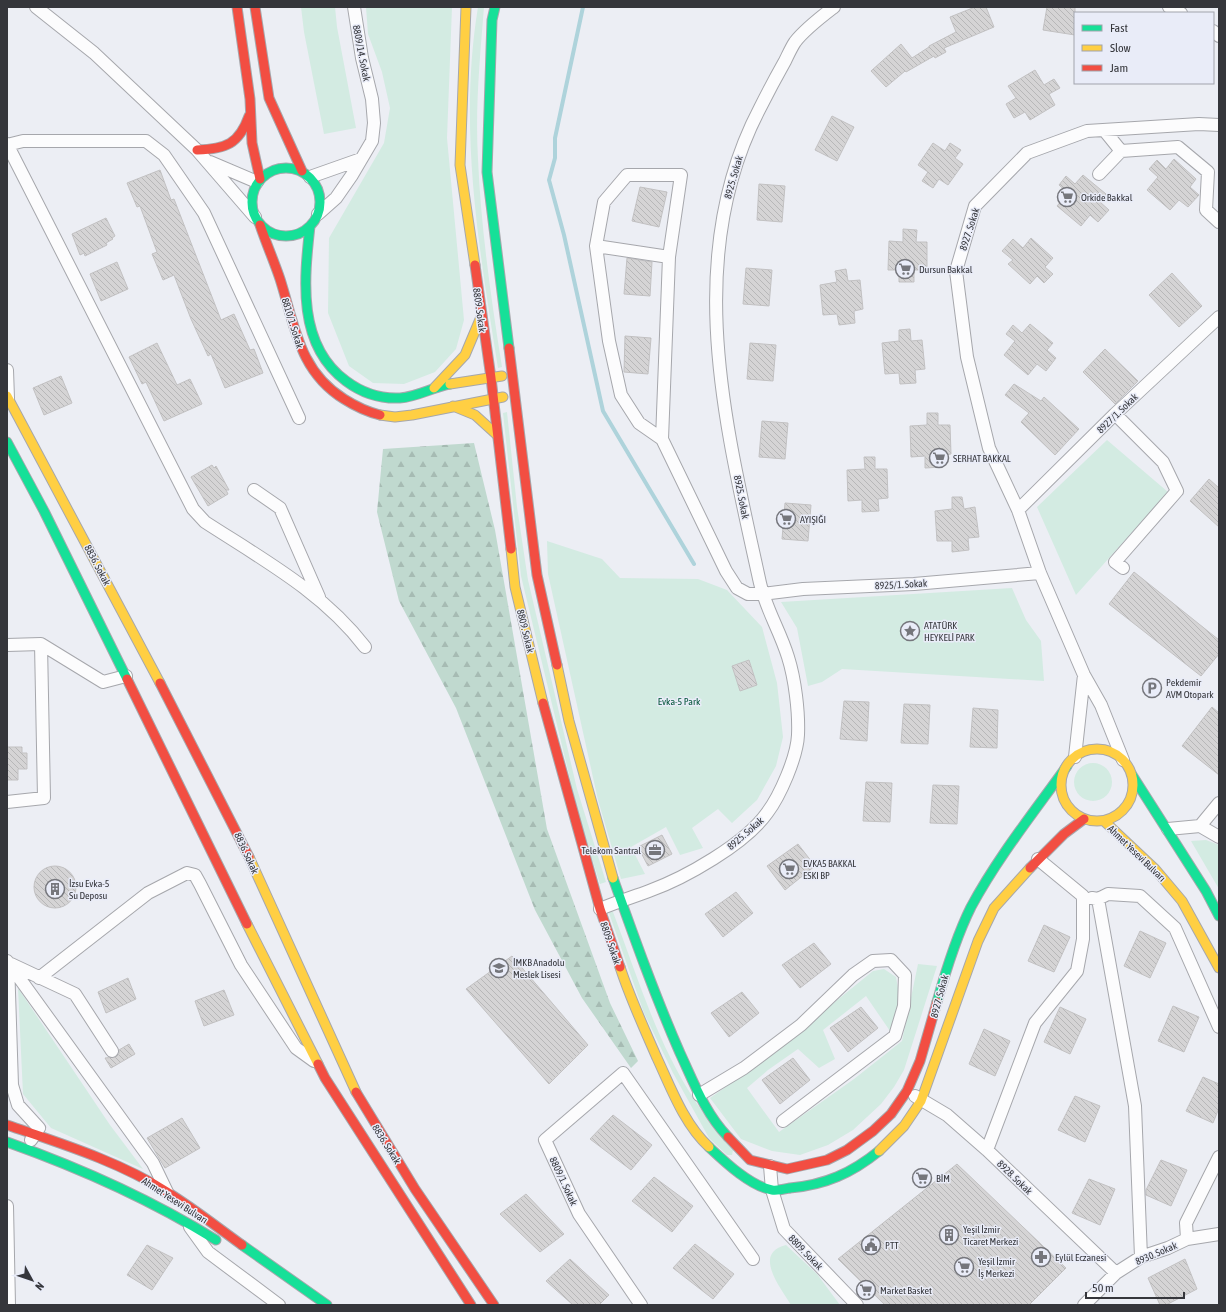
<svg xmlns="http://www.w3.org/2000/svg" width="1226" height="1312" viewBox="0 0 1226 1312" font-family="'Asap Condensed',sans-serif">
<defs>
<pattern id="forest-firs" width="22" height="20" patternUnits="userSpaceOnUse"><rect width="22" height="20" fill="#c0d9cf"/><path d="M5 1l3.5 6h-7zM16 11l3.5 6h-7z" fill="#a6bbb3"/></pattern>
<pattern id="building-back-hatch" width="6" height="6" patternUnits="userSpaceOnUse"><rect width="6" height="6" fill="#d5d4d5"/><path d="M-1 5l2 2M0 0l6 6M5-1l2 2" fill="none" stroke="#b7b7b8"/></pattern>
</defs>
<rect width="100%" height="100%" fill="#eceef4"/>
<path fill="#d3ebe2" d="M301 7H335L337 27 356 128 324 134 304 32Z
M366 7H452L447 138 464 320 456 349 435 372 404 384 373 383 349 366 328 313 329 238 384 143 390 108 382 72 368 34Z
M478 7H484C480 57 475 109 478 159 481 229 491 298 502 367L498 368C479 248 458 129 478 7Z
M507 412 517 507 528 580 577 789 606 882 600 884 581 824 521 576 503 413Z
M1107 440 1168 492 1076 595 1037 507Z
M547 541 602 559 620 578 698 579 727 590 762 627 777 683 783 737 776 766 757 800 732 823 718 809 692 828 703 848 680 855 666 827 631 847 645 874 621 879 598 800 548 574Z
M1012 588 1026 620 1041 641 1044 681 842 669 822 682 808 686 797 628 781 602Z
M1074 782a19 19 0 1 1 38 0a19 19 0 1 1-38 0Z
M1206 840 1219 845V889L1191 841Z
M610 911 613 912C637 975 656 1041 694 1099 705 1117 720 1133 733 1150L732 1155H727L709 1138 673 1073 644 1013 609 913Z
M918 964 937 966 904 1070 894 1087 881 1104 853 1130 828 1145 800 1155 772 1151 741 1139 710 1098 761 1062 873 971 884 969 896 977 900 999 890 1031 866 996 823 1030 835 1059 819 1068 798 1049 768 1070 747 1088 779 1132 854 1079 902 1041Z
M18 988 110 1125 143 1169 51 1128 23 1094Z
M786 1245 817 1274 840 1305H791C781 1288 752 1253 786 1245Z"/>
<path fill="url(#forest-firs)" d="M474 443 495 530 547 829 610 1003 638 1061 631 1068 582 998 535 910 456 708 399 601 377 512 383 449Z"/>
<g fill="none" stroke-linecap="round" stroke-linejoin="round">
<path stroke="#aed3db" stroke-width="4" d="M583 7 555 138V158L549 180 564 235 603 411 694 564"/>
</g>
<path fill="url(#building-back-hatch)" stroke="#c2c1c2" d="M975 7H986L994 27 944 48 946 52 935 58 934 56 906 72 905 71 886 87 871 71 901 44 912 58 929 47V46L956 32 950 17Z
M1047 7H1075V35L1043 30Z
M1035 70 1044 85 1054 79 1060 88 1049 94 1055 105 1030 120 1025 112 1014 118 1006 104 1016 98 1008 86Z
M832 116 854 127 837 161 815 150Z
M933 143 945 151 950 143 961 150 955 158 963 164 948 185 939 179 933 188 922 181 928 172 918 165Z
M1174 159 1196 179 1190 187 1199 195 1188 207 1179 200 1170 210 1147 190 1158 177 1149 169 1157 160 1166 169Z
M160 170 171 200 174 199 221 320 234 314 250 350 254 349 263 373 225 388 211 354 208 356 191 319 174 275 163 280 152 254 157 252 140 206 137 207 127 183Z
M1083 175 1106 194 1100 202 1109 210 1098 222 1090 215 1081 226 1057 206 1068 193 1059 185 1066 176 1075 184Z
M759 184 785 186 782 222 757 220Z
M640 187 667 192 659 227 632 221Z
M106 218 115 236 112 238 113 239 106 243 107 245 85 256 84 253 80 255 72 234Z
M903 229 917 230 916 242H927V270H914V282H899V270H888L889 241 903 242Z
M1031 238 1053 258 1045 267 1053 274 1044 283 1037 276 1030 284 1008 264 1013 260 1002 251 1013 239 1023 248Z
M627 258 652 262 650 296 624 294Z
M117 262 128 289 101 301 90 274Z
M746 268 772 270 769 306 743 304Z
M846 269 848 281 860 280 863 309 854 311 855 323 839 325 837 314 823 315 820 285 837 282 835 271Z
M1172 273 1202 306 1179 327 1149 295Z
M1030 324 1053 343 1047 350 1056 358 1046 371 1037 364 1028 375 1004 355 1015 341 1006 334 1013 325 1022 333Z
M910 329 911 341 922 340 925 369 915 370 916 383 900 384 899 373 885 374 882 343 899 341V330Z
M625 336 651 338 648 374 624 372Z
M157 343 177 385 190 379 202 404 164 421 146 382 142 384 129 357Z
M750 343 776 345 773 381 747 379Z
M1105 349 1138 381 1115 404 1083 372Z
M61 376 72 403 44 415 33 388Z
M1014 384 1041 401 1044 397 1079 429 1055 455 1021 422 1029 413 1005 395Z
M927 413H938V425H950L951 454 941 455 942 467 925 468V456L911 457 910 426 927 425Z
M762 421 788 423 785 459 759 457Z
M864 457H875V469H887L888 498 878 499 879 511 862 512V500L848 501 847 470 865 469Z
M212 465 214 468 216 466 229 490H226L228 494 208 506 191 477Z
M1209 479 1219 488V527L1190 501Z
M952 497H962L964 509 975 507 979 537 968 538 969 550 952 552V541H937L935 511 952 509Z
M785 503 811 505 808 541 782 539Z
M1134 572 1219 640V654L1201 676 1109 604Z
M749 660 757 685 740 691 732 666Z
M844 701 869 702 867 741 840 739Z
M904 704 930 705 928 744 901 743Z
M1212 707 1219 713V775L1182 746Z
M973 708 998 710 997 748 970 747Z
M7 747H22V753H27V769H18V780H7Z
M866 782 892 783 890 822 863 821Z
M933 785 959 786 957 824 930 823Z
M662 835 672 854 648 866 638 847Z
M798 844 815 866 785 890 767 866Z
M34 887a21 21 0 1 1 42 0a21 21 0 1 1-42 0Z
M736 892 753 913 723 937 705 914Z
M1044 925 1070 937 1054 972 1028 961Z
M1140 931 1166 943 1150 978 1124 966Z
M814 943 831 964 800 988 782 965Z
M512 956 588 1045 549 1084 466 989Z
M128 978 136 999 106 1013 98 992Z
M224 990 234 1015 204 1026 195 1001Z
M742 992 759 1013 729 1037 711 1013Z
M1173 1006 1199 1017 1184 1052 1158 1041Z
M861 1007 878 1028 848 1052 830 1028Z
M1060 1007 1086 1019 1070 1054 1044 1042Z
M984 1029 1010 1041 995 1076 969 1064Z
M129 1044 135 1054 111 1068 105 1058 116 1057 119 1054V1050Z
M793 1058 810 1080 780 1104 762 1080Z
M1203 1077 1219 1084V1108L1213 1123 1186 1111Z
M1075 1096 1100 1106 1085 1142 1058 1130Z
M613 1115 652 1145 631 1170 590 1139Z
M182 1118 200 1148 165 1168 147 1138Z
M1161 1160 1187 1170 1171 1206 1146 1195V1190Z
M957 1164 1066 1268 1029 1305H885L838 1259Z
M654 1177 693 1206 672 1232 632 1201Z
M1089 1179 1115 1189 1100 1225 1072 1213Z
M526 1194 564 1234 540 1252 500 1214Z
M695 1244 734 1274 713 1299 673 1268Z
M147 1245 173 1258 152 1290 127 1275Z
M570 1259 609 1295 599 1305H573L546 1281Z
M1185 1259 1197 1289 1166 1305H1160L1148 1278Z"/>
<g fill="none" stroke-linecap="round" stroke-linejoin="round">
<defs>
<path id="street" d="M36 7 94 53 197 150 255 217
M1169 7 1181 13
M1213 31 1219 36
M1104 130 1121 151 1178 147 1208 172 1206 210 1219 222
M7 144 193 509 205 522C262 559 323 592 365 647
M7 145 23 141H146L164 155 204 213 299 418
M210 162 257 182
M1099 174 1121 151
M310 177 361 159
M318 214 336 198 352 175 372 141 374 123 372 99 362 58 354 7
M596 246 669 257
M7 370 8 398
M1115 414 1163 462 1177 491 1115 562 1123 568
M662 439 669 257 681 175H627L604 202 596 246 609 341 621 395 639 423 662 439 726 571 737 588 748 594H762L803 589 914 584 1040 573
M254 490 280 508 319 597
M1018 510 1115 414 1219 317
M7 645 41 644 103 682 126 676
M1075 757 1084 675
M1123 760 1101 705 1084 675 1040 573 1018 510 989 448 967 357 956 271 975 206 1027 153 1087 131 1199 124 1219 125
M7 802 44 798 41 644
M1200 826 1219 803
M1200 826 1219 837
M1168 829 1200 826
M1092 898 1098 899 1108 894 1140 896 1175 928 1219 1027
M1098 899 1135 1106 1141 1257
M600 909C616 902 633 897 649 891 685 878 745 844 767 813 780 796 797 757 798 735 799 712 795 679 788 657 780 631 766 609 760 583 726 427 681 258 760 108 768 92 776 77 785 61 788 55 791 48 795 42 805 29 821 17 834 7
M7 961 153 1163 167 1192
M8 962 12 1085 18 1105 39 1128 31 1140
M11 964 75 994 112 1051
M39 978 148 893 187 873 195 875 200 884 241 965 296 1048 314 1061
M699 1095 744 1068 801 1025 853 975 873 961 891 960 905 975 904 1006 895 1036 783 1121
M915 1096 947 1115 987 1150 1116 1273
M987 1150 1035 1023 1077 971 1083 939V896L1038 859
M770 1166 772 1190 784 1229 857 1305
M7 1206 9 1305
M190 1227 208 1252 279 1305
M1187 1239 1186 1223 1219 1157
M641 1305 579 1214 545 1140 623 1073 753 1259
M1084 1305 1116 1273 1141 1257 1168 1248 1187 1239 1219 1234"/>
<path id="fast" d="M495 7 492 20 487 172 509 348
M252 202a34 34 0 1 1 68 0a34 34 0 1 1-68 0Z
M310 226C304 280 297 345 346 381 362 393 380 399 400 398 417 397 433 387 450 384
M7 442 44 511 127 679
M1132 775 1206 891 1219 916
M613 878C634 937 655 996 680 1053 694 1083 705 1113 728 1137
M937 1002C946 970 956 937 971 907 998 857 1034 812 1067 766
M7 1142C80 1168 150 1199 216 1240
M709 1147C725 1162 750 1186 772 1190 777 1191 785 1189 790 1188 825 1185 852 1173 879 1151
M242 1245 327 1305"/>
<path id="slow" d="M466 7 460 165 475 265
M450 384 502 376
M434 388 465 355 481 317
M7 396 160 683
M453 406 475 415 497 435
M380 415 395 417 412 415 503 397
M511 549 515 587 543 703
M557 665 569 721 613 878
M1061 785a36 36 0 1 1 72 0a36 36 0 1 1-72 0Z
M1104 821 1155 869 1182 901 1219 968
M249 857 356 1092
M247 924 318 1064
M620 967C630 998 644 1028 657 1058 671 1088 684 1124 709 1147
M879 1151 904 1126 921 1101 978 941 994 908 1030 868"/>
<path id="jam" d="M237 7 250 99 252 143 260 179
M255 7 269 98 302 171
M197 150C226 149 239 144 249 116
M260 225C266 243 274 261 280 279 295 326 299 371 344 399 355 406 368 412 380 415
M475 265 491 378 511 549
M509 348 537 575 557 665
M127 679 247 924
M160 683 249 857
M543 703 600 909 620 967
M1030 868 1064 834 1084 819
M318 1064 325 1078 471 1305
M356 1092 415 1189 494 1305
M7 1125C62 1144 118 1161 167 1192 193 1208 217 1227 242 1245
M728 1137 750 1160 787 1169 827 1160 847 1150 873 1131 891 1114 907 1091 920 1061 937 1002"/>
</defs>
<use href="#street" stroke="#a6a7ac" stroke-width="14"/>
<use href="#fast" stroke="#a6a7ac" stroke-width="11"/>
<use href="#slow" stroke="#a6a7ac" stroke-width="11"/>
<use href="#jam" stroke="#a6a7ac" stroke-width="11"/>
<use href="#street" stroke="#fcfcfd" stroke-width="12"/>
<use href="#fast" stroke="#16e098" stroke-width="9"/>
<use href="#slow" stroke="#ffcf43" stroke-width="9"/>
<use href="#jam" stroke="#f24e42" stroke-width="9"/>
</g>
<defs>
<symbol id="supermarket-ring" viewBox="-11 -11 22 22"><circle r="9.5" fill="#e9ecf8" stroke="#75767c" stroke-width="1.5"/><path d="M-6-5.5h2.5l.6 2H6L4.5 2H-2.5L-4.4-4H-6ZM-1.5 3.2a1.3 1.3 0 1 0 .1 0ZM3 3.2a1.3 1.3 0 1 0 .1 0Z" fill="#75767c"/></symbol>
<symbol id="sight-ring" viewBox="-11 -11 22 22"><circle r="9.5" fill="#e9ecf8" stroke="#75767c" stroke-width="1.5"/><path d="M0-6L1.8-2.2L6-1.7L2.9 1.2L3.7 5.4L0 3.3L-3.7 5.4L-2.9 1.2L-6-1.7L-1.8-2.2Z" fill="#75767c"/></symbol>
<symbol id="parking-ring" viewBox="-11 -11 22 22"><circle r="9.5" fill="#e9ecf8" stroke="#75767c" stroke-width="1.5"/><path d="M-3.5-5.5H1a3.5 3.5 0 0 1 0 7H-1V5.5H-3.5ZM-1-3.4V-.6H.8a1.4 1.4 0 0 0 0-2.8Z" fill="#75767c"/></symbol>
<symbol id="office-ring" viewBox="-11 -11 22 22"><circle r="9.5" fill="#e9ecf8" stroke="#75767c" stroke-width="1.5"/><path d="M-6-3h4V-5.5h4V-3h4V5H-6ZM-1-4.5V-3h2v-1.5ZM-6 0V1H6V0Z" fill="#75767c"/></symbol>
<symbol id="building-ring" viewBox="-11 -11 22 22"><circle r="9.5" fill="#e9ecf8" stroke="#75767c" stroke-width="1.5"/><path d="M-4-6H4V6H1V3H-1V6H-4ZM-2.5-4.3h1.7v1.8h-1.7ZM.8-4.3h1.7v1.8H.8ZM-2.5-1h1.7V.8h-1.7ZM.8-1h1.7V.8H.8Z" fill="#75767c"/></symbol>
<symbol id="school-ring" viewBox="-11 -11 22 22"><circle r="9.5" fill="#e9ecf8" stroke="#75767c" stroke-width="1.5"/><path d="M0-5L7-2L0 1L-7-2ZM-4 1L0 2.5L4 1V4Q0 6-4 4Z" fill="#75767c"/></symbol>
<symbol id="civic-ring" viewBox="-11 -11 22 22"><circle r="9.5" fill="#e9ecf8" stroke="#75767c" stroke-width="1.5"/><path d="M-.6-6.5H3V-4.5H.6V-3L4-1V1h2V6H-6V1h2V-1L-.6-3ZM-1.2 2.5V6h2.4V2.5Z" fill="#75767c"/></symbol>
<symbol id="pharmacy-ring" viewBox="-11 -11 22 22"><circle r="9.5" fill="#e9ecf8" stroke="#75767c" stroke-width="1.5"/><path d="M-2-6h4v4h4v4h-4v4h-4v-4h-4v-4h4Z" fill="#75767c"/></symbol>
</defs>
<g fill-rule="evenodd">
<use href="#supermarket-ring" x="1056" y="186" width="22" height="22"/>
<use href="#supermarket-ring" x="894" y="258" width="22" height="22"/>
<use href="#supermarket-ring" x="928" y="447" width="22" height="22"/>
<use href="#supermarket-ring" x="775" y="508" width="22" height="22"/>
<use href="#sight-ring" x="899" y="620" width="22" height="22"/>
<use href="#parking-ring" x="1141" y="677" width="22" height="22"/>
<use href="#office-ring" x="644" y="839" width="22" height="22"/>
<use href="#supermarket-ring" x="778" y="858" width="22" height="22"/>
<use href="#building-ring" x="44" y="878" width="22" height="22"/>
<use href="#school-ring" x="488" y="957" width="22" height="22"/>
<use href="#supermarket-ring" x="911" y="1167" width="22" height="22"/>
<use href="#building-ring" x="938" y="1224" width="22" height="22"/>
<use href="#civic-ring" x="860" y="1234" width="22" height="22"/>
<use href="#pharmacy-ring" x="1030" y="1246" width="22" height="22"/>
<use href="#supermarket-ring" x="953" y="1256" width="22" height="22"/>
<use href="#supermarket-ring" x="855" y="1279" width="22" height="22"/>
</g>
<g text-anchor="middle" stroke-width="3" stroke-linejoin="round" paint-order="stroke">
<g font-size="10" fill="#35363b" stroke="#e9ecf8">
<text transform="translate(362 53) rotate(79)" y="4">8809/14. Sokak</text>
<text transform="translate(733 177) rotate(-74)" y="4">8925. Sokak</text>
<text transform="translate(969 229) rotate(-72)" y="4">8927. Sokak</text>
<text transform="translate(480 310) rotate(82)" y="4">8809. Sokak</text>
<text transform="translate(293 323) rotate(73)" y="4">8810/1. Sokak</text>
<text transform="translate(1117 413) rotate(-44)" y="4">8927/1. Sokak</text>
<text transform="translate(742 497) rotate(79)" y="4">8925. Sokak</text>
<text transform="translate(98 565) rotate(62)" y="4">8836. Sokak</text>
<text transform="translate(901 584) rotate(-3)" y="4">8925/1. Sokak</text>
<text transform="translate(526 631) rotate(76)" y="4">8809. Sokak</text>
<text transform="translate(745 833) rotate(-41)" y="4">8925. Sokak</text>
<text transform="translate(247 853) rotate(65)" y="4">8836. Sokak</text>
<text transform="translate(1137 853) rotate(44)" y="4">Ahmet Yesevi Bulvarı</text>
<text transform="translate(611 943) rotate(71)" y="4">8809. Sokak</text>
<text transform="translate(939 996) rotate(-75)" y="4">8927. Sokak</text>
<text transform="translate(387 1144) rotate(58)" y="4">8836. Sokak</text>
<text transform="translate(1015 1177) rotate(44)" y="4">8928. Sokak</text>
<text transform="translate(564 1181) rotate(65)" y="4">8809/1. Sokak</text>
<text transform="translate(175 1200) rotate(33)" y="4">Ahmet Yesevi Bulvarı</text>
<text transform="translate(806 1252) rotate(46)" y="4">8809. Sokak</text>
<text transform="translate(1156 1253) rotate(-23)" y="4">8930. Sokak</text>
</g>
<g font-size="10" fill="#35363b" stroke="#e9ecf8" text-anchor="start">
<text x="1081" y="201">Orkide Bakkal</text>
<text x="919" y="273">Dursun Bakkal</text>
<text x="953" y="462">SERHAT BAKKAL</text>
<text x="800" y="523">AYIŞIĞI</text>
<text x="924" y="629">ATATÜRK<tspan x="924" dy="12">HEYKELİ PARK</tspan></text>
<text x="1166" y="686">Pekdemir<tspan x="1166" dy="12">AVM Otopark</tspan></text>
<text x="641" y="854" text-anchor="end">Telekom Santral</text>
<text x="803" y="867">EVKA5 BAKKAL<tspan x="803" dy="12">ESKI BP</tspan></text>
<text x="69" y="887">İzsu Evka-5<tspan x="69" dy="12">Su Deposu</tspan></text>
<text x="513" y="966">İMKB Anadolu<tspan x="513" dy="12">Meslek Lisesi</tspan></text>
<text x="936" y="1182">BİM</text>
<text x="963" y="1233">Yeşil İzmir<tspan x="963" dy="12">Ticaret Merkezi</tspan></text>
<text x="885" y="1249">PTT</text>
<text x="1055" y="1261">Eylül Eczanesi</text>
<text x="978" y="1265">Yeşil İzmir<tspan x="978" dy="12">İş Merkezi</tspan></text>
<text x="880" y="1294">Market Basket</text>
</g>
<g font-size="10" fill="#005438" stroke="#e9ecf8">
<text x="679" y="705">Evka-5 Park</text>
</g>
</g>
<rect width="1226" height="1312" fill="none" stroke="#35363b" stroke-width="16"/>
<rect x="1074" y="12" width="140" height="72" fill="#e9ecf8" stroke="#a1a3ac"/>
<rect x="1082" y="25" width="20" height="6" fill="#16e098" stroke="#a1a3ac"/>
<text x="1110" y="32" font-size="12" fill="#35363b">Fast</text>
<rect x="1082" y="45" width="20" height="6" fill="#ffcf43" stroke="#a1a3ac"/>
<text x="1110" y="52" font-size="12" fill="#35363b">Slow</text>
<rect x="1082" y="65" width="20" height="6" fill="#f24e42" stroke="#a1a3ac"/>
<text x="1110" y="72" font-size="12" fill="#35363b">Jam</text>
<g transform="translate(32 1280) rotate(130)" stroke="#e9ecf8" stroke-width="3" paint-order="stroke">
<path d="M0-3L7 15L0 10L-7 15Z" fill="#35363b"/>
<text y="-6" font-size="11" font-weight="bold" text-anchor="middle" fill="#35363b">N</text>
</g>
<path d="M1086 1292v6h98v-6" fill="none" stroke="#35363b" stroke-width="2"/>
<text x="1092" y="1292" font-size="12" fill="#35363b" stroke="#e9ecf8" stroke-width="3" paint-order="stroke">50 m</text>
</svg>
